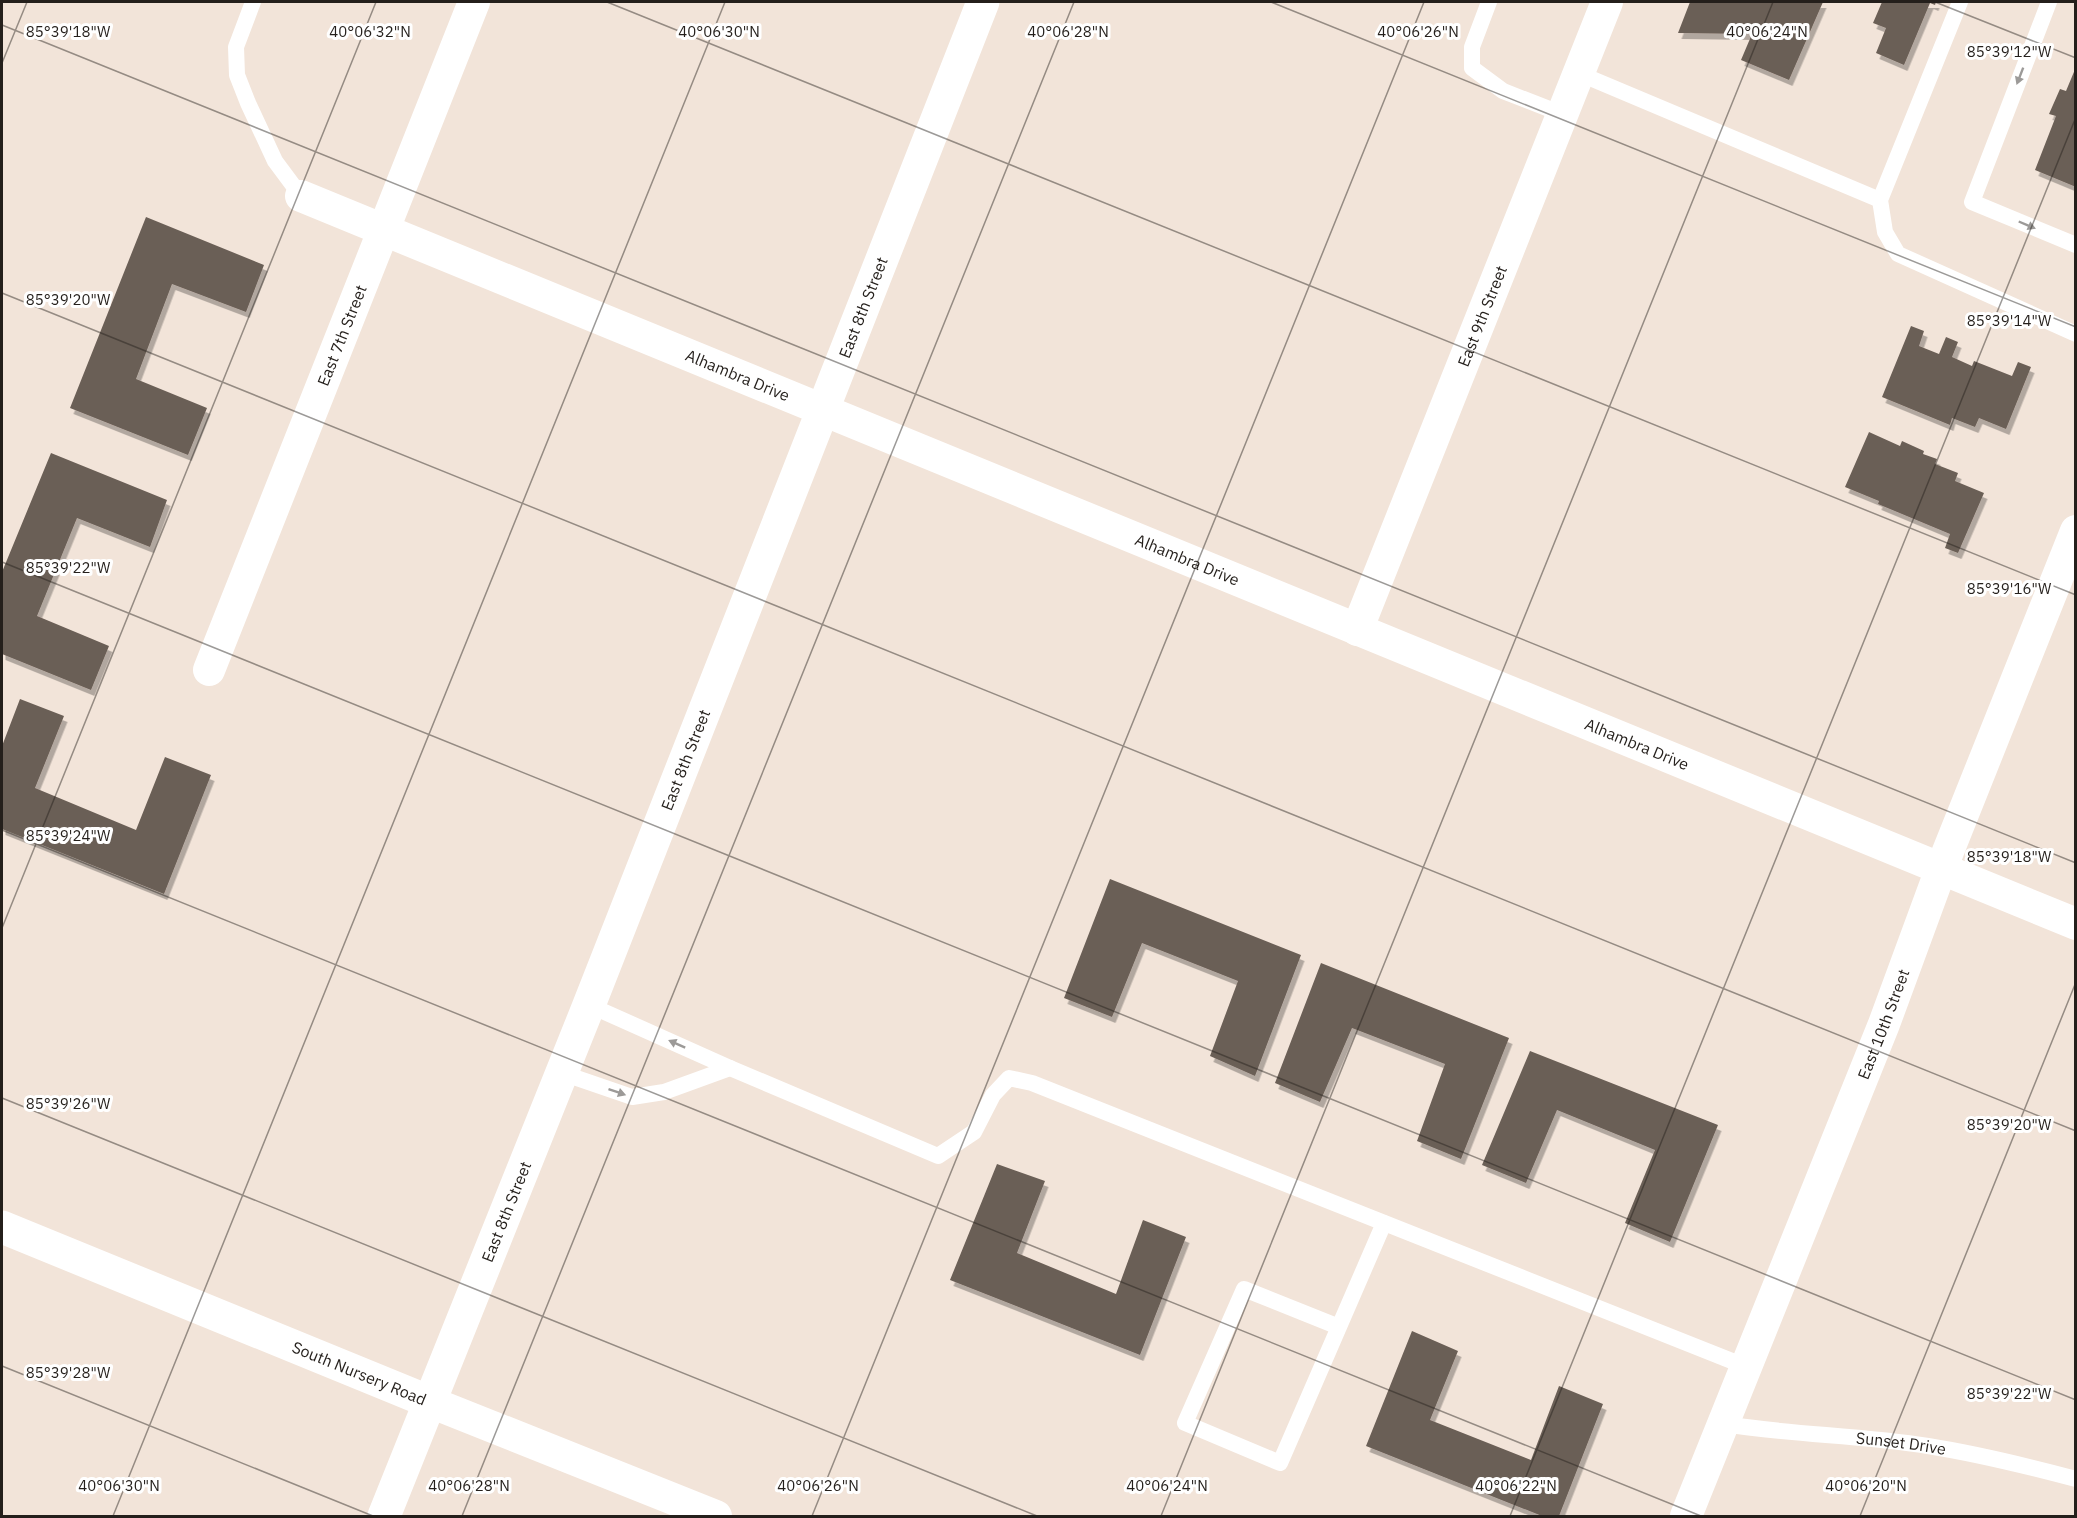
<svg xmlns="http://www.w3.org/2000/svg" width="2077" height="1518" viewBox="0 0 2077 1518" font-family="'IBM Plex Sans',sans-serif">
<defs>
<filter id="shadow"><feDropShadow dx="3.5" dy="6" stdDeviation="0" flood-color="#0004"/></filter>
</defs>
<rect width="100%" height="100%" fill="#f2e4d9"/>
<path fill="#6b5f56" filter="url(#shadow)" d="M1690 2H1823L1789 80 1741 60 1752 34 1678 33Z
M1882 2H1936L1935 5 1930 3 1904 65 1876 53 1886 28 1873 23Z
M2076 67V187L2035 170 2056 116 2049 114 2060 89 2066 91Z
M146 217 264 265 246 312 172 284 136 379 207 408 188 455 70 408Z
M1911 326 1924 331 1919 346 1939 354 1946 337 1958 342 1952 357 1972 366 1974 361 2012 376 2018 362 2031 367 2006 429 1979 418 1975 427 1952 418 1950 425 1882 397Z
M1869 432 1900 446 1902 441 1924 451 1923 454 1937 459 1935 464 1958 473 1955 481 1984 493 1958 553 1945 548 1950 534 1878 504 1879 501 1845 487Z
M51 453 167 500 150 547 77 518 37 616 109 646 91 690 2 654V572Z
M20 699 64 716 35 788 136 830 165 757 211 775 164 894 2 829V746Z
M1110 879 1301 955 1255 1076 1210 1056 1238 981 1142 943 1112 1017 1064 998Z
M1321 963 1509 1038 1461 1159 1417 1141 1445 1064 1352 1028 1320 1102 1275 1083Z
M1530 1051 1718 1125 1670 1242 1625 1223 1655 1150 1557 1110 1526 1183 1482 1165Z
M997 1164 1045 1181 1017 1253 1116 1294 1143 1220 1186 1237 1140 1355 950 1280Z
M1412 1331 1458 1351 1430 1420 1531 1460 1559 1386 1603 1404 1559 1516H1542L1366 1446Z"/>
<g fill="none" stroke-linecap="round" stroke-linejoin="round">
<g stroke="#fff" stroke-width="16">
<path d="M253 2 236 47 237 75 248 103 275 161 301 196"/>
<path d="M1489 2 1472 47V68L1503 91 1562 114"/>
<path d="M1960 2 1880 200 1885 232 1898 254 2076 334"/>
<path d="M2049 2 1972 202 2076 245"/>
<path d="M1578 73 1880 200"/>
<path d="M589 1005 730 1068 938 1156 974 1132 993 1095 1009 1078 1032 1083 1747 1367"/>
<path d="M562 1073 632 1097 664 1092 730 1068"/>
<path d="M1339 1327 1244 1289 1185 1423 1280 1463 1384 1223"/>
<path id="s1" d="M1724 1424C1792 1435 1861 1435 1928 1446 1978 1454 2027 1466 2076 1479"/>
</g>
<g stroke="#fff" stroke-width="32">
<path id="s2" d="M301 196 2076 924"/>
<path id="s3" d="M1357 630 1607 2"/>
<path id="s4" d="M209 670 474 2"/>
<path d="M430 1402 716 1516"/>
<path id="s5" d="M1686 1516 1884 1024 1941 869 2076 531"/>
</g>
<g stroke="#fff" stroke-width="33">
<path id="s6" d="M2 1227 430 1402"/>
<path id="s7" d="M384 1516 589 1005 983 2"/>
</g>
</g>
<defs><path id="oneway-solid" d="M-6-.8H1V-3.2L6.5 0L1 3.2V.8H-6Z" transform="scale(1.5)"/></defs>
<g fill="#9c9a98">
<use href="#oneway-solid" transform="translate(2020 76) rotate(111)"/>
<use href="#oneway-solid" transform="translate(2027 225) rotate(23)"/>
<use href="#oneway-solid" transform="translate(677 1044) rotate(-156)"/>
<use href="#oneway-solid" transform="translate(617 1092) rotate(19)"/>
</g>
<path fill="none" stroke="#241f1b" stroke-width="1.5" stroke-opacity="0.45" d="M607 2 2076 595M1271 2 2076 327M1935 2 2076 58M2 25 2076 863M2 63 27 2M2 293 2076 1131M2 562 2076 1400M2 830 1701 1516M2 928 376 2M2 1098 1037 1516M2 1366 373 1516M113 1516 725 2M462 1516 1074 2M812 1516 1424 2M1161 1516 1773 2M1510 1516 2076 117M1860 1516 2076 982"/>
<g text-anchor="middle" stroke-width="6" stroke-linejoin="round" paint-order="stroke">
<g font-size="16" fill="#241f1b" stroke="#fff">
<text dy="6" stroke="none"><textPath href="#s7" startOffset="1300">East 8th Street</textPath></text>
<text dy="6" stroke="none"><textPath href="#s3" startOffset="338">East 9th Street</textPath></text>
<text dy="6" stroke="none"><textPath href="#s4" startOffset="360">East 7th Street</textPath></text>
<text dy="6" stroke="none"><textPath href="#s2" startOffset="472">Alhambra Drive</textPath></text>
<text dy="6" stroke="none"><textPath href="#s2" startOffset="958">Alhambra Drive</textPath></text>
<text dy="6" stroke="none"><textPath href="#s2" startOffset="1444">Alhambra Drive</textPath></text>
<text dy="6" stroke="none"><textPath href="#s7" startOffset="814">East 8th Street</textPath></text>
<text dy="6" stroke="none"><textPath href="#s5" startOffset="530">East 10th Street</textPath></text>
<text dy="6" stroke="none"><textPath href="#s7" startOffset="328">East 8th Street</textPath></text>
<text dy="6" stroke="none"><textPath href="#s6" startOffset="386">South Nursery Road</textPath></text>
<text dy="6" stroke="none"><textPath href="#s1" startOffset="178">Sunset Drive</textPath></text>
</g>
</g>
<g font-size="15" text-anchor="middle" fill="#241f1b" stroke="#fff" stroke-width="6" stroke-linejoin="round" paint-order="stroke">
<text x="68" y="37">85°39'18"W</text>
<text x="370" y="37">40°06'32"N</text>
<text x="719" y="37">40°06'30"N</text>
<text x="1068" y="37">40°06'28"N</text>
<text x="1418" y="37">40°06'26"N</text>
<text x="1767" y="37">40°06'24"N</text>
<text x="2009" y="57">85°39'12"W</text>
<text x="68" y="305">85°39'20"W</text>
<text x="2009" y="326">85°39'14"W</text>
<text x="68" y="573">85°39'22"W</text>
<text x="2009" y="594">85°39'16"W</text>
<text x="68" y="841">85°39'24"W</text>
<text x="2009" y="862">85°39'18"W</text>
<text x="68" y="1109">85°39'26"W</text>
<text x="2009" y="1130">85°39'20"W</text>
<text x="68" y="1378">85°39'28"W</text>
<text x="2009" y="1399">85°39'22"W</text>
<text x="119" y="1491">40°06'30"N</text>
<text x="469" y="1491">40°06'28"N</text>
<text x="818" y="1491">40°06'26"N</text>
<text x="1167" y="1491">40°06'24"N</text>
<text x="1516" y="1491">40°06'22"N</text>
<text x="1866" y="1491">40°06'20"N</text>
</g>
<rect width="2077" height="1518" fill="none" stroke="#241f1b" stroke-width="6"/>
</svg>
